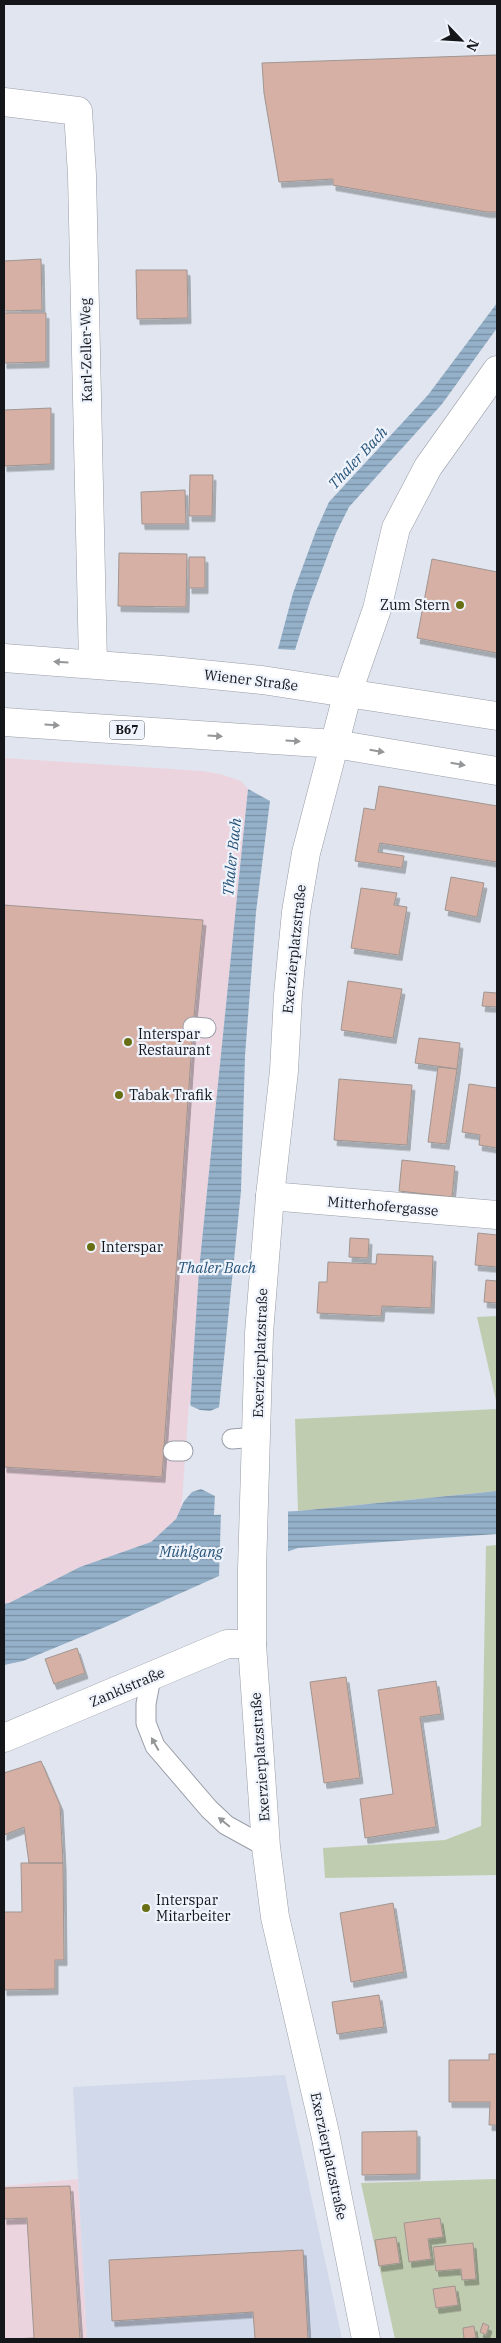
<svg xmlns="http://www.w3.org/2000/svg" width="501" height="2343" viewBox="0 0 501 2343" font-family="'IBM Plex Serif',serif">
<defs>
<pattern id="water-rules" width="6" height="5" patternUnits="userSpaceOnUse" patternTransform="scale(1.25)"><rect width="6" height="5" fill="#95b1ca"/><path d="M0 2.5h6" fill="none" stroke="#788fa3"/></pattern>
<filter id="shadow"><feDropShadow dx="3" dy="5.5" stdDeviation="0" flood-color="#0004"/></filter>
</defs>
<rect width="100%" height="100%" fill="#e0e5ef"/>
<path fill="#ecd4de" d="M4 758 202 771 220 774 241 781 248 789 199 1270 184 1501 176 1519 151 1542 80 1567 9 1603 4 1604Z
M78 2179 87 2339H4V2186Z"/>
<path fill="#d1d9ea" d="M285 2075 342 2339H87L73 2087Z"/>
<path fill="#c0ccb0" d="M497 1316V1405L477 1317Z
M497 1409V1491L298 1511 295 1419Z
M497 1545V1875L325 1878 323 1848 445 1840 481 1826 486 1546Z
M497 2179V2339H395L361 2183Z"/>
<path fill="url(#water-rules)" d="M497 303V328L442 404 349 507 336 533 310 602 295 650 278 649 293 593 316 531 329 502 428 395Z
M248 789 270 801 256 912 245 1056 241 1191 219 1408 214 1515 298 1511 497 1491V1534L298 1548 219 1576 105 1627 23 1661 4 1665V1604L9 1603 80 1567 151 1542 176 1519 184 1501 199 1270Z"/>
<path fill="#e0e5ef" d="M189 1402 191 1406 200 1410 210 1411 222 1406 217 1497 201 1489 192 1492 179 1507 182 1501Z
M288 1509V1554L236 1573 219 1576 221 1512Z"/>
<path fill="#d6b0a4" stroke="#a09591" filter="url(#shadow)" d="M497 55V212H487L333 185V179L279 182 264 93 262 63Z
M41 259 42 310 4 311V261Z
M136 270H187L188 318 137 319Z
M4 313H46V362L4 363Z
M51 408V464L4 466V410Z
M190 475H213L212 516H189Z
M185 490 186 524H142L141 492Z
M119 553 187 554 186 607 118 606Z
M189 557H205V588H189Z
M432 559 497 572V653L417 638Z
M379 786 497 806V862L380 843 378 852 404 856 402 868 355 861 364 808 375 810Z
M451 877 484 883 477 917 445 910Z
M361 888 397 893 394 905 407 907 399 955 351 948Z
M4 905 203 920 193 1027 162 1477 4 1467Z
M348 981 402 989 393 1038 341 1030Z
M484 992 497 993V1007L482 1006Z
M419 1038 460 1043 457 1069 415 1063Z
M438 1067 457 1069 446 1144 428 1142Z
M339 1079 412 1085 407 1145 334 1140Z
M469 1084 497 1088V1148L479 1145 480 1135 462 1132Z
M402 1160 455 1166 452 1197 399 1191Z
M478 1233 497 1235V1267L475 1265Z
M350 1238 369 1239 368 1258 349 1257Z
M377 1254 433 1256 431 1308 382 1306 381 1316 317 1313 319 1282H327L328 1262 376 1264Z
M486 1280 497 1281V1303L484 1302Z
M77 1648 85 1673 54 1684 45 1659Z
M346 1677 360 1778 324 1783 310 1682Z
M436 1681 441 1714 420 1717 436 1827 365 1838 360 1799 393 1794 378 1690Z
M41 1761 60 1805 63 1863H29L24 1827 4 1835V1773Z
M21 1863H63L64 1960H55V1989L4 1990V1912H22Z
M393 1903 404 1972 351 1982 340 1913Z
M379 1995 384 2027 337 2034 332 2002Z
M489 2054H497V2125H489L490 2102H449V2060H489Z
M417 2131V2174L362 2175V2132Z
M70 2186 80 2339H13L34 2338 27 2218 4 2219V2188Z
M440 2218 443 2237 428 2239 431 2259 409 2262 404 2223Z
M396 2237 400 2263 379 2266 375 2240Z
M473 2243 476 2279 462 2280 461 2269 436 2271 433 2247Z
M303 2250 308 2339H255L253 2312 112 2321 109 2260Z
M455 2286 458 2305 436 2308 433 2289Z
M483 2323 489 2326 486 2335 480 2332Z
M474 2326 476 2338 464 2339 463 2328Z"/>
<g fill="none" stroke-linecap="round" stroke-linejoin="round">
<defs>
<path id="lane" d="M193 1027 206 1028
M232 1439 257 1437
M173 1451H183
M151 1677 146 1704V1723L155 1746 209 1809 226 1825 266 1847"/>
<path id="street" d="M4 102 78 111 82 175 93 664
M270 1196 497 1215
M4 1738 227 1644H252"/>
<path id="secondary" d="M366 2339 325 2133 275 1917 266 1847 252 1644V1570L259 1333 270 1196 284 1071 288 995 296 912 306 853 348 692 377 609 396 528 428 467 497 370"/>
<path id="primary" d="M4 658 162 670 262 680 497 716
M4 722 335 744 497 771"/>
</defs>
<use href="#lane" stroke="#999da7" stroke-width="21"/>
<use href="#street" stroke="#999da7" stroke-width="29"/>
<use href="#secondary" stroke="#999da7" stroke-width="29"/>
<use href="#primary" stroke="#999da7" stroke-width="29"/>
<use href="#lane" stroke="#fff" stroke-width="19"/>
<use href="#street" stroke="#fff" stroke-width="28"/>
<use href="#secondary" stroke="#fff" stroke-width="28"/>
<use href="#primary" stroke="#fff" stroke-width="28"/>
</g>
<defs><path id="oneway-solid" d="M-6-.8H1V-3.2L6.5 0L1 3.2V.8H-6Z" transform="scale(1.25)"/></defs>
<g fill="#959698">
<use href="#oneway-solid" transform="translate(61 662) rotate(-176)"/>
<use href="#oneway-solid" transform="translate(52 725) rotate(4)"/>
<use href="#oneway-solid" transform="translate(215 736) rotate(4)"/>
<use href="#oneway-solid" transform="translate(293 741) rotate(4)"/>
<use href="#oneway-solid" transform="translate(377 751) rotate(9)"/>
<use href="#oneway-solid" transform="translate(458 764) rotate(10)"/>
<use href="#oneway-solid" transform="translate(155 1744) rotate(-119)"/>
<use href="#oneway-solid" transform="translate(224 1822) rotate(-141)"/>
</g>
<g fill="#686e13" stroke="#eef3fc" stroke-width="2">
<circle cx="460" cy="605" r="5"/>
<circle cx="128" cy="1042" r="5"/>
<circle cx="119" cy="1095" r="5"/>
<circle cx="91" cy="1247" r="5"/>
<circle cx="146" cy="1908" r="5"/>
</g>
<g text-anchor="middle" stroke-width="4.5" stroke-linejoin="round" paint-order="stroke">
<rect fill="#eef3fc" stroke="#55585d" stroke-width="1" x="109.5" y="720.5" width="35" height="19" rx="4"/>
<g font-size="12" font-weight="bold" fill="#141619">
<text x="127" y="734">B67</text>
</g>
<g font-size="14" fill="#141619" stroke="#eef3fc">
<text transform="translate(86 350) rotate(-91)" y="5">Karl-Zeller-Weg</text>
<text transform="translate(251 680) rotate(7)" y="5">Wiener Straße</text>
<text transform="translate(294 949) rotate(-84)" y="5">Exerzierplatzstraße</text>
<text transform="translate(383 1206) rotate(5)" y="5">Mitterhofergasse</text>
<text transform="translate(260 1353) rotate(-88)" y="5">Exerzierplatzstraße</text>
<text transform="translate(127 1687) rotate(-23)" y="5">Zanklstraße</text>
<text transform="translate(260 1757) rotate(-94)" y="5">Exerzierplatzstraße</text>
<text transform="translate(329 2156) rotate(78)" y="5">Exerzierplatzstraße</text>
</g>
<g font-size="14" fill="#141619" stroke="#eef3fc" text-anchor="start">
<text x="450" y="610" text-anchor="end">Zum Stern</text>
<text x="138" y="1039">Interspar<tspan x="138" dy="16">Restaurant</tspan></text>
<text x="129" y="1100">Tabak Trafik</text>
<text x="101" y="1252">Interspar</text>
<text x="156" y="1905">Interspar<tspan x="156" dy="16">Mitarbeiter</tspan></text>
</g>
<g font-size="15" font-style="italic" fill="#285478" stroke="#eef3fc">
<text transform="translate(358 458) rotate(-47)" y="5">Thaler Bach</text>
<text transform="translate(232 857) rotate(-84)" y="5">Thaler Bach</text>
<text x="217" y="1273">Thaler Bach</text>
<text x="191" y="1557">Mühlgang</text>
</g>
</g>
<rect width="501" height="2343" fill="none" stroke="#141619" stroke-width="10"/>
<g transform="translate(461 40) rotate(115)" stroke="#eef3fc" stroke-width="4" paint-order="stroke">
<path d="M0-4L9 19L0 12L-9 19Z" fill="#141619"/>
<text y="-8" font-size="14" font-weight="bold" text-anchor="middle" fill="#141619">N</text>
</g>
</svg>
